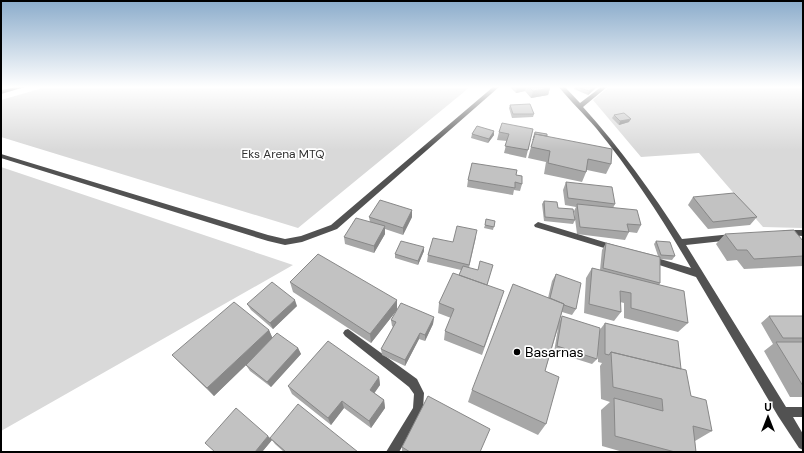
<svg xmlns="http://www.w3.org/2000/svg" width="804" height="453" viewBox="0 0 804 453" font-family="'DM Sans',sans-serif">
<rect width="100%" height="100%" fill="#fff"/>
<path fill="#d9d9d9" d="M46 87H470L298 228 1 137V100Z
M609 87H803V228L763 227 699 153 641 157 593 100Z
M1 167 293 265 1 431Z"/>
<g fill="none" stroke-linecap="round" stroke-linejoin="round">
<path fill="#525252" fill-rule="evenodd" d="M493 87H499L337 229 302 242 285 245 268 241 1 158V154L268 235 285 239 301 236 331 225Z
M559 87H565L580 103 601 87H607L583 107C620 148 652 192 682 239L732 234 735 235 736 237 735 239 732 240 686 245 786 407H803V417H793L803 434V450L799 448 778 416 696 277 647 261 646 259 647 257 650 256 691 268C663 220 632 172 596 128 584 114 570 101 559 87Z
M538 222 614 245 617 246 618 248 617 250 614 251 535 227 534 225Z
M785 230H803V236L782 235 781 233 782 231Z
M348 329 417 379 424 393 423 409 422 413 399 452H386L413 408 414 394 409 387 345 336 343 333 345 330Z"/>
<path fill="#525252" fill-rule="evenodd" d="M17 87H25L1 94V90Z"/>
</g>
<path fill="#a7a7a7" d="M510 87H549L550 88 548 95 531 98 525 91 516 93Z
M575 87H597L588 95 574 89Z
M510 105 534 114 533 117 512 118 509 108Z
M614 115 629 122 619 125 612 118Z
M533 129 526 158 504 153 507 141 497 140 499 132Z
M535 132 547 136 611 164 606 174 587 170 582 182 544 174 546 162 528 158Z
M472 134 494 135 488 143 471 138Z
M516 175 522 184 520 191 514 190 513 195 467 187 468 180Z
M566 182 615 204 613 208 641 225 637 233 629 232 625 240 577 234 574 211 576 207 565 205 563 190Z
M693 197 757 217 750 225 708 229 688 205Z
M544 201 558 208 575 220 573 224 544 221 542 204Z
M412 210V217L403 235 385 229V234L374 253 345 244 344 237 370 222 369 217Z
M495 221 493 230 484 228 485 225Z
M725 234 803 241V266L744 269 737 260 727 261 716 244Z
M476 237 469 268 487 285 501 301 482 355 444 340 445 331 451 318 438 313 439 303 459 275 461 270 427 262 428 255 453 242Z
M656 241 675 256 672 260 660 259V283L659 285 688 323 678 332 624 318V303L620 302 621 312 614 321 584 313 586 278 592 268 600 270 602 250 606 243 658 256 654 244Z
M424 251 418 265 395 258V254Z
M556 274 576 309 572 315 562 312 560 321 562 316 599 331 605 323 681 369 691 396 712 431 695 441 696 452H623L602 446 601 410 610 402 601 399 600 366 602 363 598 362V340L597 359 592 364 554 352 558 328 545 371 546 424 538 435 468 402 472 390 548 298 552 281Z
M290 282 397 300V310L371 343 293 292Z
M247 304 297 306 273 329 251 310Z
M769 316H803V397H790L764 351 773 344 761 323Z
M434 317 433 324 425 341 419 339 405 366 382 355 381 349 393 327 392 326 391 320Z
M269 330 272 338 298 348 301 354 271 387 250 371 246 365 251 360 214 396 180 363 172 355Z
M379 377 380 385 374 393 384 400 385 408 371 428 344 408 331 425 292 394 288 386Z
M270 438 358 452H284L275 444 272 440 262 452H215Z
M402 447 480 452H402Z"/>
<path fill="#888" d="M517 87H526L525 91 516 93Z
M594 87H597L588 95 589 91Z
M550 88 548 95 531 98 533 91Z
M631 119 629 122 619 125 620 121Z
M494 131V135L488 143 489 139Z
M412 210V217L403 235V228Z
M385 226V234L374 253V246Z
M424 247V251L418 265V261Z
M295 300 297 306 273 329 270 323Z
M397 300V310L371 343 370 334Z
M434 317 433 324 425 341V335Z
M269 330 273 339 214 396 207 388Z
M420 333 419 339 405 366V360Z
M298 348 301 354 271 387 267 382Z
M379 377 380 385 371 398 370 390Z
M384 400 385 408 371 428 369 421Z
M342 401 344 408 331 425 328 418Z
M268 436 272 440 262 452H255Z"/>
<path fill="#c2c2c2" stroke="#888" d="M529 87H549L550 88 533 91Z
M578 87H594L589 91Z
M530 104 534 114H513L510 105Z
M624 113 631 119 620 121 614 115Z
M502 123 533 129 528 150 505 146 509 134 499 132Z
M477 126 494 131 489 139 472 134Z
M535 132 547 134V136L535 134 533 140Z
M535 134 612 149 611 164 588 159 586 172 548 163 550 151 531 147Z
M472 163 517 170 516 175 522 176V184L515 182V188L468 180Z
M566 182 612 187 615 204 568 198Z
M734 193 757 217 713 222 693 197Z
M380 200 412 210 403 228 369 217Z
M544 201 557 202 558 208 573 209 575 220 545 217Z
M577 204 637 210 641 225 627 224 629 232 580 227Z
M356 218 385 226 374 246 344 237Z
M486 219 495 221 494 227 485 225Z
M457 226 477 230 469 265 428 255 433 238 453 242Z
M794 230 803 241V256L754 259 747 250H737L725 234Z
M401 241 424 247 418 261 395 254Z
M656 241 670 242 675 256 661 255Z
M606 243 660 257V283L603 268Z
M318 254 397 300 370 334 290 282Z
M480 261 493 265 487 285 459 275 463 266 478 270Z
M592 268 684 291 688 323 631 308V293L620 291 621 312 589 304Z
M453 273 504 291 484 347 445 331 454 309 439 303Z
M556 274 581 283 576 309 564 305V304L550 298Z
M272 282 295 300 270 323 247 304Z
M513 284 564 304 545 371 559 377 546 424 472 390Z
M234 302 269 330 207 388 172 355Z
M401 303 434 317 425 335 420 333 405 360 381 349 396 322 391 320Z
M562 316 600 328 597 359 557 346Z
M769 316H803V338H783Z
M605 323 678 341 681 369 611 352 609 355 605 354Z
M277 333 298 348 267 382 246 365Z
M328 341 379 377 370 390 384 400 369 421 342 401 328 418 288 386Z
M776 342H803V386Z
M611 352 686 370 691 396 706 400 712 431 693 426 696 452H675L615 436 614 398 663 411 662 399 613 387Z
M428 396 490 429 480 452H410L402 447Z
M298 404 358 452H286L270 438Z
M236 408 268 436 255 452H215L205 443Z"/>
<linearGradient id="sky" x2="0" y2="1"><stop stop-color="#8baccb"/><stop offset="0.58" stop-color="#fff"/><stop offset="1" stop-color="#fff" stop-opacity="0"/></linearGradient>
<rect width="804" height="150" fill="url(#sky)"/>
<circle fill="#000" stroke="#fff" stroke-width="1.5" cx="517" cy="352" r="4"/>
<g text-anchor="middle" stroke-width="3.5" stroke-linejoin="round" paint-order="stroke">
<g font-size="12" fill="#303030" stroke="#fff">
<text x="283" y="158">Eks Arena MTQ</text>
</g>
<g font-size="14" fill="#000" stroke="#fff" text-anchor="start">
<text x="525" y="357">Basarnas</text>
</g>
</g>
<rect width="804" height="453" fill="none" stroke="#000000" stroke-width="4"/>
<g transform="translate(768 417)" stroke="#ffffff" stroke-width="3" paint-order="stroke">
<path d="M0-3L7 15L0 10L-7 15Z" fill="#000000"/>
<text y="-6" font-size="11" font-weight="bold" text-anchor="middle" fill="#000000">U</text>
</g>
</svg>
